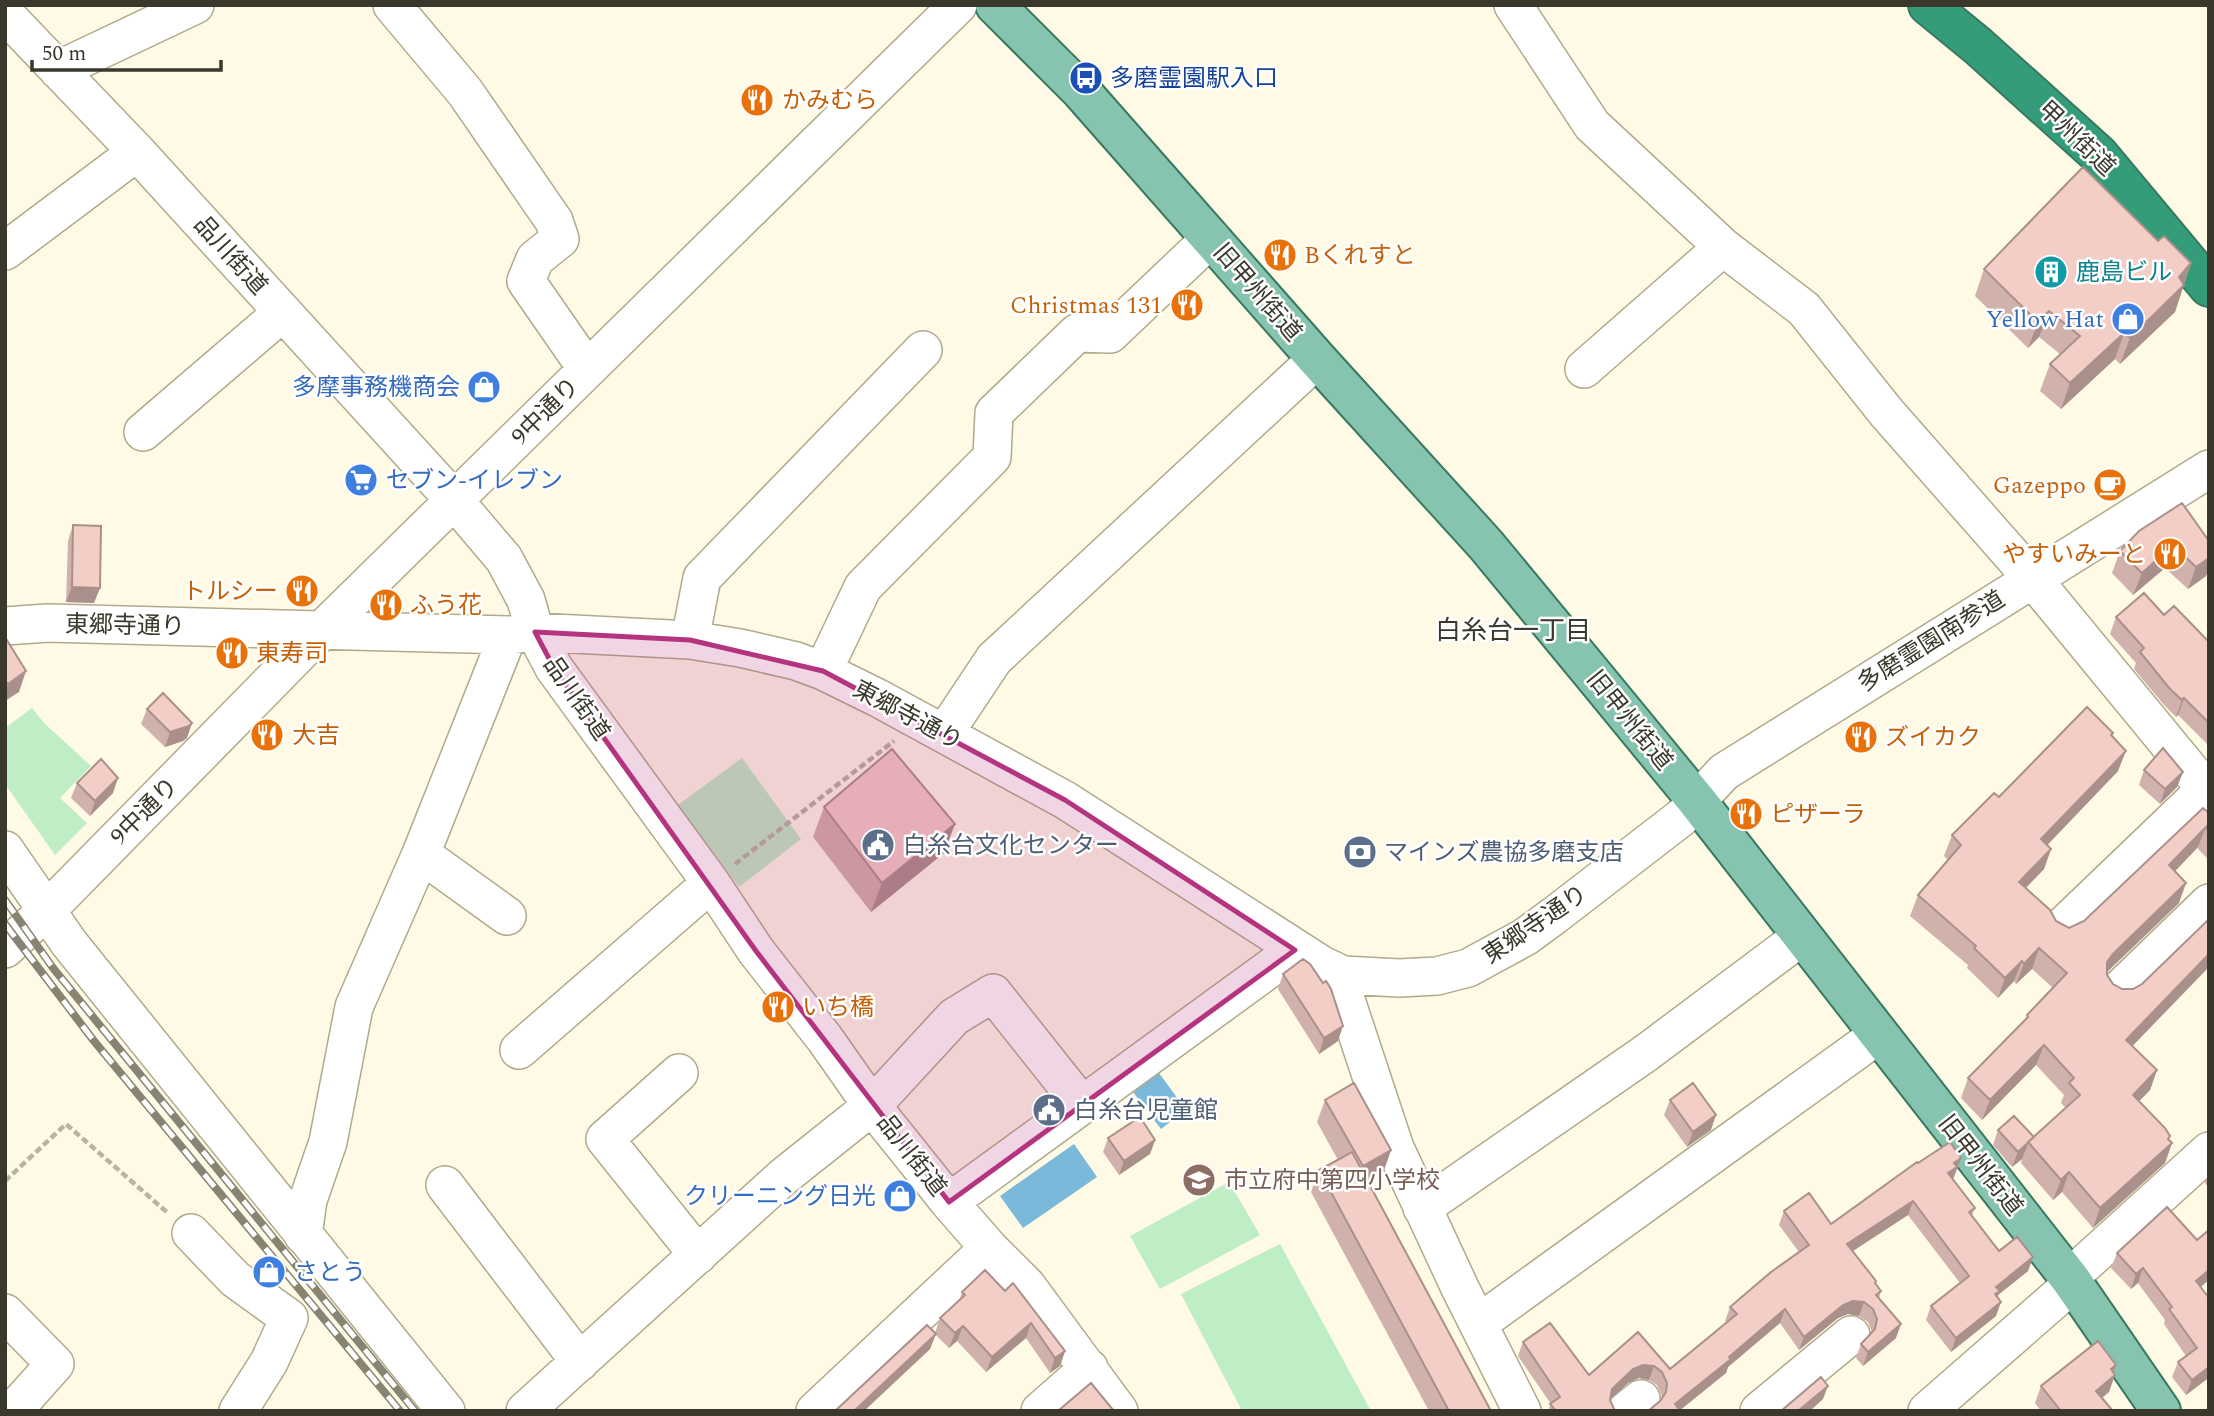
<svg xmlns="http://www.w3.org/2000/svg" width="2214" height="1416" viewBox="0 0 2214 1416" font-family="Spectral,'Noto Sans JP',serif">
<rect width="100%" height="100%" fill="#fefae6"/>
<path fill="#bfedc5" d="M32 708 44 723 91 766 60 798 87 823 55 855 5 784V728Z
M742 758 801 839 739 887 678 805Z
M1229 1182 1260 1235 1160 1289 1130 1236Z
M1280 1244 1371 1411H1242L1181 1294Z"/>
<path fill="#7ab9da" d="M1159 1073 1186 1110 1161 1129 1133 1092Z
M1074 1144 1097 1177 1023 1228 1000 1196Z"/>
<g fill="none" stroke-linecap="round" stroke-linejoin="round">
<defs>
<path id="minor" d="M392 5 465 92 554 221 560 239 535 259 526 281 587 369
M1513 5 1592 125 1723 247 1804 309 1886 412 2032 578 2209 793
M5 14 137 152 454 500 504 559 526 600 535 632 554 668 711 883 756 951 825 1039 872 1106 949 1202 989 1248 1027 1286 1119 1411
M58 70 195 5
M5 251 137 152
M1584 369 1723 247
M143 432 283 312
M5 626 48 623 508 635 535 632 690 640 740 648 796 661 823 671 878 698 1065 800 1322 965 1343 975 1399 978 1437 976 1468 968 1525 937 1555 915 1682 817 1724 772 2209 469
M690 640 702 578 923 350
M823 671 863 587 992 457 994 413 1077 333 1110 334 1211 238
M944 734 994 659 1317 359
M5 850 69 943 446 1411
M421 854 507 916
M2063 926 2209 786
M5 949 48 909 323 629 958 5
M1343 975 1346 1000 1395 1148 1460 1288 1522 1411
M2120 989 2209 903
M519 1050 711 883
M679 1073 605 1139 698 1255
M445 1185 580 1362
M949 1202 1295 950
M1422 1208 1646 1053 1801 937
M191 1233 235 1279 289 1318 269 1362 238 1411
M303 1235 308 1200 328 1142 354 1007 421 854 508 635
M5 1313 55 1364 13 1411
M1479 1323 1878 1035
M525 1411 783 1177 872 1106 954 1017 993 993 1082 1105
M815 1411 989 1248
M1040 1411 1089 1368
M1626 1411 1641 1399
M1759 1411 1851 1335
M1927 1411 2061 1294 2080 1268 2209 1151"/>
<path id="major" d="M995 5 1081 91 1317 359 1486 545 1595 677 1697 801 2071 1280 2161 1411"/>
<path id="highway" d="M1928 5 1978 46 2098 154 2209 287"/>
</defs>
<use href="#minor" stroke="#b0aa8b" stroke-width="40"/>
<use href="#major" stroke="#37795e" stroke-width="42"/>
<use href="#highway" stroke="#37795e" stroke-width="42"/>
<path stroke="#b7b4a2" stroke-width="4.5" stroke-dasharray="7 3.5" stroke-linecap="butt" d="M735 864 894 741
M5 1181 66 1124 169 1214"/>
<use href="#minor" stroke="#fff" stroke-width="37"/>
<use href="#major" stroke="#86c4af" stroke-width="38"/>
<use href="#highway" stroke="#359c7a" stroke-width="38"/>
<defs>
<path id="rail" d="M5 900 53 968 415 1411
M5 924 94 1041 400 1411"/>
</defs>
<use href="#rail" stroke="#878474" stroke-width="8"/>
<use href="#rail" stroke="#fff" stroke-width="5" stroke-dasharray="16" stroke-linecap="butt"/>
</g>
<path fill="#d1b1ab" d="M2158 241 2191 263 2175 312 2120 364 2115 359 2061 409 2040 391 2050 364 2060 354 2039 337 2028 348 1975 296 1984 269Z
M2182 503 2206 576 2188 589 2165 568 2133 595 2112 573 2120 551Z
M73 525 94 603 66 602 68 541Z
M2164 615 2209 642V746L2178 715 2176 717 2164 705 2134 669 2136 663 2110 634 2116 617Z
M147 709 187 738 183 741 165 747 141 724Z
M2113 733 2112 736 2118 771 2047 845 2051 849 2044 869 2026 888 2056 921 2069 928 2084 921 2209 813V860L2198 849V847L2175 871 2179 903 2107 972 2133 1046 2157 1070 2150 1090 2139 1101 2172 1143 2165 1163 2093 1228 2062 1192 2053 1200 2021 1163 2022 1159 2012 1167 1993 1145 1998 1130 2034 1137 2066 1108 2061 1103 2064 1095 2036 1065 1982 1120 1961 1098 1968 1078 2026 1019 2027 1015 2053 988 2032 969 2016 984 2014 981 1998 998 1967 968 1968 965 1910 916 1918 895 1948 860 1944 856 1952 835 1999 797Z
M2144 770 2183 772 2177 787 2160 804 2139 785Z
M77 783 113 793 90 816 71 798Z
M824 807 944 853 871 912 813 837Z
M1283 974 1323 983 1338 1041 1319 1054 1278 989Z
M1325 1100 1391 1150 1383 1173 1368 1181 1491 1411H1429L1311 1192 1319 1170 1338 1160 1317 1122Z
M1670 1100 1711 1130 1687 1147 1664 1115Z
M1108 1138 1155 1140 1150 1154 1119 1175 1103 1152Z
M1961 1158 1953 1180 1975 1208 1972 1216 1999 1251 2033 1257 2028 1271 1998 1295 1996 1316 1951 1352 1926 1320 1931 1306 1960 1283 1908 1215 1853 1251 1881 1291 1879 1299 1896 1338 1863 1366 1856 1358 1861 1344 1872 1332 1868 1322 1859 1316 1848 1314 1838 1318 1799 1350 1780 1323 1728 1367 1726 1373 1680 1410 1660 1401 1662 1397 1657 1385 1649 1380 1639 1378 1628 1383 1610 1399 1615 1411H1548L1551 1404 1518 1356 1523 1342 1589 1375 1638 1332 1670 1369 1727 1322 1725 1321 1730 1307 1799 1252 1779 1225 1784 1211 1831 1224 1918 1163Z
M2209 1172V1188L2205 1183Z
M2117 1253 2200 1287 2209 1298V1381L2207 1379 2186 1395 2172 1377 2178 1362 2186 1356 2164 1324 2165 1320 2138 1283 2131 1289 2111 1268Z
M1005 1291 1065 1351 1060 1366 1050 1373 1026 1338 986 1372 957 1341 949 1348 935 1334 930 1349 864 1411H835L935 1333 940 1318 959 1301 962 1292Z
M2116 1365 2109 1392 2102 1398 2113 1411H2041L2035 1403 2041 1386Z"/>
<path fill="#aa908b" d="M2191 263 2175 312 2120 364 2130 338Z
M2049 311 2039 337 2028 348 2038 322Z
M2124 333 2115 359 2061 409 2070 383Z
M2173 545 2165 568 2133 595 2142 573Z
M2209 558V569L2206 576 2188 589 2196 567Z
M72 587 100 588 94 603 66 602Z
M26 671 19 692 5 701V690L8 684Z
M2184 698 2178 715 2176 717 2182 700Z
M192 723 187 738 183 741 165 747 170 732Z
M2126 751 2118 771 2034 859 2041 839Z
M2183 772 2177 787 2160 804 2165 789Z
M118 778 113 793 90 816 95 801Z
M955 824 944 853 871 912 882 883Z
M2209 824V832L2205 829 2198 847 2162 885 2169 865Z
M2051 849 2044 869 2012 902 2019 882Z
M2186 883 2179 903 2105 974 2107 962 2113 954Z
M2039 948 2032 969 2016 984 2024 964Z
M2209 954V967L2119 1060 2126 1040Z
M2022 961 2014 981 1998 998 2005 978Z
M1343 1026 1338 1041 1319 1054 1324 1038Z
M2044 1045 2036 1065 1982 1120 1990 1100Z
M2157 1070 2150 1090 2126 1115 2133 1095Z
M1716 1115 1711 1130 1687 1147 1693 1132Z
M2170 1136 2166 1148 2172 1143 2165 1163 2093 1228 2100 1208Z
M1155 1140 1150 1154 1119 1175 1124 1161Z
M2028 1144 2022 1159 2012 1167 2018 1152Z
M1391 1150 1383 1173 1355 1189 1363 1166Z
M1961 1158 1952 1181 1948 1173 1954 1163Z
M2069 1172 2062 1192 2053 1200 2061 1180Z
M1913 1201 1908 1215 1842 1258 1847 1244Z
M2033 1257 2028 1271 1998 1295 1995 1304 1990 1308 1996 1287Z
M2143 1268 2138 1283 2131 1289 2136 1274Z
M2209 1270V1280L2190 1296 2196 1281Z
M1853 1301 1864 1302 1859 1316 1848 1314 1838 1318 1799 1350 1804 1337 1843 1305Z
M2001 1302 1996 1316 1951 1352 1956 1338Z
M1785 1309 1780 1323 1728 1367 1726 1373 1679 1411 1675 1404Z
M1031 1323 1026 1338 986 1372 992 1357Z
M1901 1324 1896 1338 1863 1366 1868 1352Z
M963 1326 957 1341 949 1348 955 1333Z
M936 1334 930 1349 864 1411H854Z
M1065 1351 1060 1366 1050 1373 1055 1358Z
M1643 1365 1654 1366 1649 1380 1639 1378 1628 1383 1607 1403 1612 1389 1633 1369Z
M2116 1365 2112 1378 2115 1375 2109 1392 2090 1407 2096 1391 2111 1369Z
M2209 1367V1376L2207 1379 2186 1395 2192 1380Z
M1828 1386 1823 1399 1810 1411H1798Z"/>
<path fill="#f3cec7" stroke="#aa908b" stroke-width="2" d="M2083 167 2158 241 2164 236 2191 263 2179 277 2184 285 2130 338 2124 333 2070 383 2050 364 2080 336 2049 311 2038 322 1984 269Z
M2182 503 2209 541V558L2196 567 2173 545 2142 573 2120 551 2139 531Z
M73 525 101 526 100 588 72 587Z
M2144 593 2164 615 2174 606 2209 642V723L2184 698 2182 700 2170 689 2140 652 2144 648 2116 617Z
M5 637 26 671 8 684 5 681Z
M163 693 192 723 189 726 170 732 147 709Z
M2087 707 2113 733 2111 735 2126 751 2041 839 2051 849 2019 882 2050 910 2056 921 2069 928 2084 921 2203 808 2209 813V824L2169 865 2186 883 2113 954 2107 962V975L2113 984 2122 989H2133L2142 984 2209 919V954L2126 1040 2157 1070 2133 1095 2165 1128 2170 1136 2168 1139 2172 1143 2100 1208 2069 1172 2061 1180 2028 1142 2080 1095 2069 1083 2074 1078 2044 1045 1990 1100 1968 1078 2028 1017 2027 1015 2067 973 2039 948 2024 964 2022 961 2005 978 1974 948 1976 946 1918 895 1961 845 1952 835 1994 793 1999 797Z
M2163 748 2183 772 2165 789 2144 770Z
M892 749 955 824 882 883 824 807Z
M101 759 118 778 95 801 77 783Z
M1303 959 1310 964 1323 983 1326 981 1331 989 1343 1026 1324 1038 1283 974Z
M1354 1083 1391 1150 1363 1166 1325 1100Z
M1693 1083 1716 1115 1693 1132 1670 1100Z
M2014 1116 2034 1137 2018 1152 1998 1130Z
M1140 1117 1155 1140 1124 1161 1108 1138Z
M1950 1142 1961 1158 1954 1163 1957 1167 1948 1173 1975 1208 1969 1212 1999 1251 2017 1237 2033 1257 1996 1287 2000 1291 1995 1294 2001 1302 1956 1338 1931 1306 1969 1276 1913 1201 1847 1244 1876 1281 1875 1283 1881 1291 1876 1295 1901 1324 1868 1352 1861 1344 1875 1329 1877 1319 1873 1309 1864 1302 1853 1301 1843 1305 1804 1337 1785 1309 1729 1357 1731 1359 1675 1404 1680 1411H1648L1660 1401 1666 1392 1667 1383 1662 1372 1654 1366 1643 1365 1633 1369 1612 1389 1610 1400 1615 1411H1556L1550 1404 1560 1397 1523 1342 1550 1323 1589 1375 1638 1332 1670 1369 1737 1314 1730 1307 1771 1272 1809 1245 1784 1211 1809 1193 1831 1224 1917 1162 1918 1163Z
M1352 1152 1491 1411H1449L1319 1170Z
M2167 1207 2197 1240 2209 1230V1270L2196 1281 2209 1298V1367L2192 1380 2178 1362 2197 1348 2169 1309 2172 1307 2143 1268 2136 1274 2117 1253Z
M985 1270 1005 1291 1013 1283 1065 1351 1055 1358 1031 1323 992 1357 963 1326 955 1333 940 1318 965 1295 962 1292Z
M927 1325 936 1334 854 1411H835Z
M2098 1341 2116 1365 2111 1369 2115 1375 2096 1391 2113 1411H2061L2041 1386Z
M1821 1377 1828 1386 1798 1411H1781Z
M1091 1383 1114 1411H1058L1059 1410Z"/>
<path fill="#b5347f" fill-opacity="0.2" stroke="#b5347f" stroke-width="5" stroke-linejoin="round" d="M535 632 690 640 823 671 1065 800 1295 950 949 1202 756 951 554 668Z"/>
<defs>
<symbol id="bus-disc" viewBox="-11 -11 22 22"><circle r="9.5" fill="#1a4fb4" stroke="#fff"/><path d="M-5-6H5V4H4V6H2V4H-2V6H-4V4H-5ZM-3.5-4V0h7V-4ZM-3.5 1.2v1.5H-2V1.2ZM2 1.2v1.5H3.5V1.2Z" fill="#fff"/></symbol>
<symbol id="restaurant-disc" viewBox="-11 -11 22 22"><circle r="9.5" fill="#e8710a" stroke="#fff"/><path d="M-5-6h1v4h1v-4h1v4h1v-4h1v5L-1.5 .5V6h-2V.5L-5-1ZM5-6V6H3V1.5H1.5Q1.5-4 5-6Z" fill="#fff"/></symbol>
<symbol id="building-disc" viewBox="-11 -11 22 22"><circle r="9.5" fill="#0f9aa8" stroke="#fff"/><path d="M-4-6H4V6H1V3H-1V6H-4ZM-2.5-4.3h1.7v1.8h-1.7ZM.8-4.3h1.7v1.8H.8ZM-2.5-1h1.7V.8h-1.7ZM.8-1h1.7V.8H.8Z" fill="#fff"/></symbol>
<symbol id="shop-disc" viewBox="-11 -11 22 22"><circle r="9.5" fill="#3f7fe0" stroke="#fff"/><path d="M-5-2.5h2.3a2.7 3.5 0 0 1 5.4 0H5L5.5 6h-11ZM-1.5-2.5h3a1.5 2.3 0 0 0-3 0Z" fill="#fff"/></symbol>
<symbol id="supermarket-disc" viewBox="-11 -11 22 22"><circle r="9.5" fill="#3f7fe0" stroke="#fff"/><path d="M-6-5.5h2.5l.6 2H6L4.5 2H-2.5L-4.4-4H-6ZM-1.5 3.2a1.3 1.3 0 1 0 .1 0ZM3 3.2a1.3 1.3 0 1 0 .1 0Z" fill="#fff"/></symbol>
<symbol id="cafe-disc" viewBox="-11 -11 22 22"><circle r="9.5" fill="#e8710a" stroke="#fff"/><path d="M-5.5-4.5H6V0H3Q3 3.5 0 3.5H-2.5Q-5.5 3.5-5.5 0ZM3-3.2v2h1.7v-2ZM-6 4.5H4V6H-6Z" fill="#fff"/></symbol>
<symbol id="civic-disc" viewBox="-11 -11 22 22"><circle r="9.5" fill="#5c6f8a" stroke="#fff"/><path d="M-.6-6.5H3V-4.5H.6V-3L4-1V1h2V6H-6V1h2V-1L-.6-3ZM-1.2 2.5V6h2.4V2.5Z" fill="#fff"/></symbol>
<symbol id="bank-disc" viewBox="-11 -11 22 22"><circle r="9.5" fill="#5c6f8a" stroke="#fff"/><path d="M-6-4H6V4H-6ZM0-2.3a2.3 2.3 0 1 0 0 4.6a2.3 2.3 0 1 0 0-4.6Z" fill="#fff"/></symbol>
<symbol id="school-disc" viewBox="-11 -11 22 22"><circle r="9.5" fill="#8d6e63" stroke="#fff"/><path d="M0-5L7-2L0 1L-7-2ZM-4 1L0 2.5L4 1V4Q0 6-4 4Z" fill="#fff"/></symbol>
</defs>
<g fill-rule="evenodd">
<use href="#bus-disc" x="1067" y="59" width="38" height="38"/>
<use href="#restaurant-disc" x="738" y="81" width="38" height="38"/>
<use href="#restaurant-disc" x="1261" y="236" width="38" height="38"/>
<use href="#building-disc" x="2032" y="253" width="38" height="38"/>
<use href="#restaurant-disc" x="1168" y="286" width="38" height="38"/>
<use href="#shop-disc" x="2109" y="300" width="38" height="38"/>
<use href="#shop-disc" x="465" y="368" width="38" height="38"/>
<use href="#supermarket-disc" x="342" y="461" width="38" height="38"/>
<use href="#cafe-disc" x="2091" y="466" width="38" height="38"/>
<use href="#restaurant-disc" x="2151" y="535" width="38" height="38"/>
<use href="#restaurant-disc" x="283" y="572" width="38" height="38"/>
<use href="#restaurant-disc" x="367" y="586" width="38" height="38"/>
<use href="#restaurant-disc" x="213" y="634" width="38" height="38"/>
<use href="#restaurant-disc" x="248" y="716" width="38" height="38"/>
<use href="#restaurant-disc" x="1842" y="718" width="38" height="38"/>
<use href="#restaurant-disc" x="1727" y="795" width="38" height="38"/>
<use href="#civic-disc" x="859" y="826" width="38" height="38"/>
<use href="#bank-disc" x="1341" y="833" width="38" height="38"/>
<use href="#restaurant-disc" x="759" y="988" width="38" height="38"/>
<use href="#civic-disc" x="1030" y="1091" width="38" height="38"/>
<use href="#school-disc" x="1180" y="1161" width="38" height="38"/>
<use href="#shop-disc" x="881" y="1177" width="38" height="38"/>
<use href="#shop-disc" x="250" y="1253" width="38" height="38"/>
</g>
<g text-anchor="middle" stroke-width="5" stroke-linejoin="round" paint-order="stroke">
<g font-size="24" fill="#164399" stroke="#fff" text-anchor="start">
<text x="1110" y="86">多磨霊園駅入口</text>
</g>
<g font-size="24" fill="#c56008" stroke="#fff" text-anchor="start">
<text x="782" y="108">かみむら</text>
<text x="1304" y="263">Bくれすと</text>
<text x="1162" y="313" text-anchor="end">Christmas 131</text>
<text x="2086" y="493" text-anchor="end">Gazeppo</text>
<text x="2146" y="562" text-anchor="end">やすいみーと</text>
<text x="278" y="599" text-anchor="end">トルシー</text>
<text x="410" y="613">ふう花</text>
<text x="256" y="661">東寿司</text>
<text x="292" y="743">大吉</text>
<text x="1885" y="745">ズイカク</text>
<text x="1770" y="822">ピザーラ</text>
<text x="802" y="1015">いち橋</text>
</g>
<g font-size="24" fill="#3a382b" stroke="#fff">
<text transform="translate(2077 138) rotate(44)" y="8">甲州街道</text>
<text transform="translate(231 255) rotate(48)" y="8">品川街道</text>
<text transform="translate(1258 292) rotate(49)" y="8">旧甲州街道</text>
<text transform="translate(545 411) rotate(-45)" y="8">9中通り</text>
<text transform="translate(125 625) rotate(1)" y="8">東郷寺通り</text>
<text transform="translate(1931 641) rotate(-32)" y="8">多磨霊園南参道</text>
<text transform="translate(577 698) rotate(55)" y="8">品川街道</text>
<text transform="translate(908 715) rotate(28)" y="8">東郷寺通り</text>
<text transform="translate(1630 720) rotate(51)" y="8">旧甲州街道</text>
<text transform="translate(144 811) rotate(-45)" y="8">9中通り</text>
<text transform="translate(1535 924) rotate(-34)" y="8">東郷寺通り</text>
<text transform="translate(912 1155) rotate(52)" y="8">品川街道</text>
<text transform="translate(1981 1165) rotate(52)" y="8">旧甲州街道</text>
</g>
<g font-size="24" fill="#0d838f" stroke="#fff" text-anchor="start">
<text x="2076" y="280">鹿島ビル</text>
</g>
<g font-size="24" fill="#366cbe" stroke="#fff" text-anchor="end">
<text x="2104" y="327">Yellow Hat</text>
<text x="460" y="395">多摩事務機商会</text>
<text x="386" y="488" text-anchor="start">セブン-イレブン</text>
<text x="876" y="1204">クリーニング日光</text>
<text x="294" y="1280" text-anchor="start">さとう</text>
</g>
<g font-size="24" fill="#4e5e75" stroke="#fff" text-anchor="start">
<text x="903" y="853">白糸台文化センター</text>
<text x="1384" y="860">マインズ農協多磨支店</text>
<text x="1074" y="1118">白糸台児童館</text>
</g>
<g font-size="24" fill="#785e54" stroke="#fff" text-anchor="start">
<text x="1224" y="1188">市立府中第四小学校</text>
</g>
<g font-size="26" fill="#3a382b" stroke="#fff">
<text x="1513" y="639">白糸台一丁目</text>
</g>
</g>
<rect width="2214" height="1416" fill="none" stroke="#3a382b" stroke-width="14"/>
<path d="M32 60v10h189v-10" fill="none" stroke="#3a382b" stroke-width="3.5"/>
<text x="42" y="60" font-size="21" fill="#3a382b" stroke="#ffffff" stroke-width="5" paint-order="stroke">50 m</text>
</svg>
